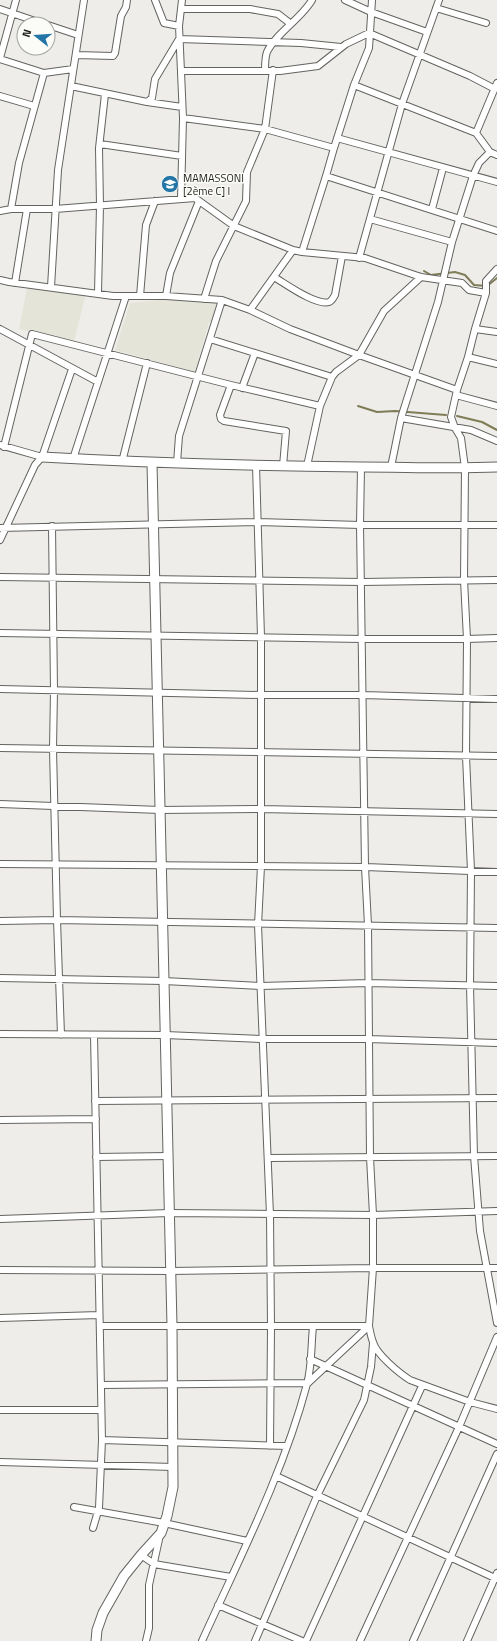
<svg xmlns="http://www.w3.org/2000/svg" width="497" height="1641" viewBox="0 0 497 1641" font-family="'Titillium Web',sans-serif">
<rect width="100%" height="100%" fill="#eeedea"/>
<path fill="#e5e4d9" d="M27 288 86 293 74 342 19 329Z
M169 299 217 302 212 322H209L195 372 115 350 130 303Z"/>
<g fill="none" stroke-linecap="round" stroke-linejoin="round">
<path stroke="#7f7c56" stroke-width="2" d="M424 271 431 275 455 272 465 275 474 285 487 286 497 278
M358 406 377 412 395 411 446 415
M457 416 482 422 497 430"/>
<defs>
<path id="street" d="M155 0 164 23 179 26
M345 0 371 12 427 32
M436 8 486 23
M0 9 44 24
M181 9H250L278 14 291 24
M48 25 78 35
M76 55 113 56 115 53 121 16 126 7 127 0
M0 58 16 0
M0 59 44 73 73 69
M181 71H280L318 66 346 44 369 33 470 76 495 89
M265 71C265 65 265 57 267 52 275 34 302 18 312 0
M354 85 476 133 490 152 497 155
M71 86 147 102 152 98 155 79 179 39 301 43 341 47
M0 96 34 106
M147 102 182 107
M183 118 265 129 334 148
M476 133 497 83
M337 138 497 182
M100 144 182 156
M326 176 497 231
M181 199 183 118 179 26 182 0
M11 209 19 163 44 73
M432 209 443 168
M0 211 11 209H55L195 198 234 226 293 250 302 252 365 258 421 277 462 283 469 290 486 293 475 329 468 357 457 390 451 417 455 428 461 438 465 468 464 580 467 639 466 756 471 871 470 985 474 1156 480 1231 497 1323
M370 219 452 242
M302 252 326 176 334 148 354 85 369 48 372 0
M359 258 402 104 439 0
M274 277C286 284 316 306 329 302 332 301 333 298 335 295L342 256
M0 280 9 282 113 296H166L222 300 250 310 290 329 359 355 457 390
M15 283 27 209
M51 287 58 170 84 0
M98 293 100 206 99 148 105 94
M486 293V281L497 269
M140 296 146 225 155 201
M166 296 170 273 199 201
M204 299 216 261 246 201 247 172 265 129 273 70
M250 310 293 250
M0 329 98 382
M475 329 497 332
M210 339 332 377
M468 357 497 364
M231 385 220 415 221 419 224 421 286 431 283 466
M242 388 255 353
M456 395 497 406
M401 418 471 430 497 441
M0 445 42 457
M4 447 32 334 231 385 320 406
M73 459 126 296
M122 462 147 363
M177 463 179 436 222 300
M256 465 261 637V866L258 925 270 1215 271 1327 270 1446
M307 466 320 406 332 377 336 372 359 355 384 311 421 277
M391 467 401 418 438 302 452 242 473 176 479 163 490 152
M52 526 54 690 53 749 57 920 61 1035
M0 528 258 522 360 525H497
M0 540 35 465 42 457 72 369
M0 577 362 582 497 580
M0 633 363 639H467L497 638
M0 689 261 695H363L497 699
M0 748 497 756
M0 804 160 810 261 809 497 814
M0 864 365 867 497 872
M0 921 57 920 497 928
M0 978 164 981 261 986 368 983 497 986
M0 1034 165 1035 262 1039H368L497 1043
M95 1101 497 1098
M0 1120 96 1119
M96 1157 168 1156
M269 1158 497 1156
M0 1219 169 1213 373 1215 497 1211
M0 1270 170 1271 373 1268H497
M0 1318 99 1315
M100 1326H369C370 1331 371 1337 373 1342 376 1354 399 1373 410 1380L470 1402 497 1409
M310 1359 497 1444
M101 1385 308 1383 369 1326 373 1268V1215L370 1157 368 925 365 867 360 525 361 467
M0 1410H101
M102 1440 287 1446
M0 1462 173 1467
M276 1476 497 1579
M74 1507 164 1523 247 1541
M93 1528 99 1508 102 1440 94 1035
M141 1555 154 1564 231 1577
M218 1605 302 1641
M146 1641 149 1628V1585L160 1535
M202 1641C240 1557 283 1474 307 1384 312 1366 311 1345 313 1327
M255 1641 317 1496 364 1400 371 1367 373 1343
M306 1641 422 1386
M360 1641 459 1427 497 1337
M413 1641 497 1454
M467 1641 497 1573"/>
<path id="secondary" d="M42 457C148 463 254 466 361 467 406 467 452 469 497 467
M96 1641 97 1630 103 1613 124 1576 141 1555 161 1533 167 1516 173 1487 172 1326 152 463"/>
</defs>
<use href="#street" stroke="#636360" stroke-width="8"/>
<use href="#secondary" stroke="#636360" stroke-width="11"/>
<use href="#street" stroke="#fff" stroke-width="6"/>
<use href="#secondary" stroke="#fff" stroke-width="9"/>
</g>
<defs>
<symbol id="school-disc" viewBox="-11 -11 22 22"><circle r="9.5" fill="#2275a6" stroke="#fbfbf7"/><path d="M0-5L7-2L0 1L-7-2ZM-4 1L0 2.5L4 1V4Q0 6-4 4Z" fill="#fff"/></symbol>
</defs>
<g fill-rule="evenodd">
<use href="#school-disc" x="160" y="174" width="20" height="20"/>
</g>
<g text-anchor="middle" stroke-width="3" stroke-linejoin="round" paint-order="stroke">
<g font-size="11" fill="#1d1d1c" stroke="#fbfbf7" text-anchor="start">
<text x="183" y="182">MAMASSONI<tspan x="183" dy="13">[2ème C] I</tspan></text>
</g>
</g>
<g transform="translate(36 36) rotate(287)"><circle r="19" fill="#fbfbf7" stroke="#a2a29f"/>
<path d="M0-3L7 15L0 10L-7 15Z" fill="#2275a6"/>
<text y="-6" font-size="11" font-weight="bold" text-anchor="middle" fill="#1d1d1c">N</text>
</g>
</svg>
